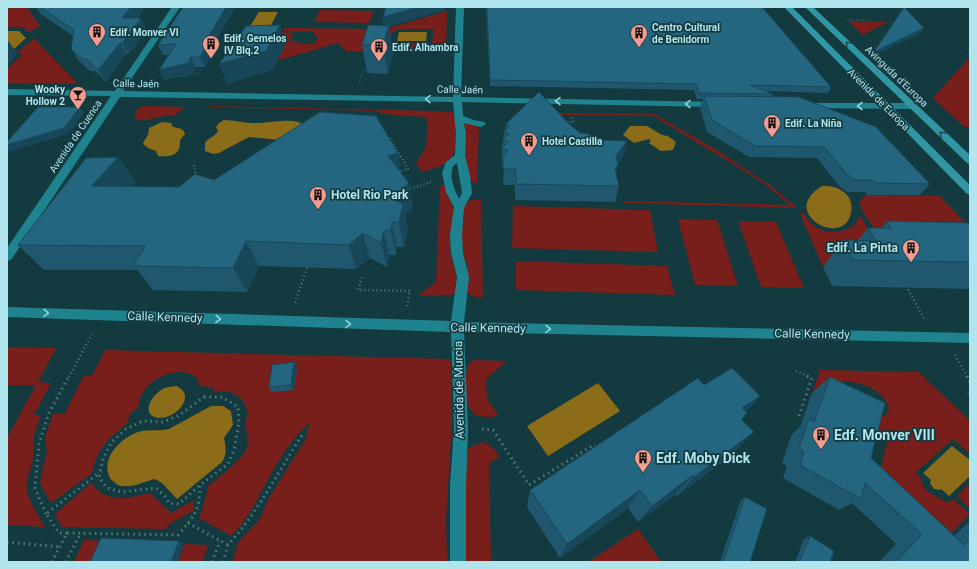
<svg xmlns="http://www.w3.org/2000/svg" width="977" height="569" viewBox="0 0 977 569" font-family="Roboto,sans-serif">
<rect width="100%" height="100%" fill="#133a3f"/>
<path fill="#791f1b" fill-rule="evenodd" d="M11 7H27L40 27 27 32 24 27H7V10Z
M320 10 374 11 369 23 314 22Z
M447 11 446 52 346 51 338 43 266 64 282 32 294 33 290 41H298L297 44H314L318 36 314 35V32L283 31 284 28 377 29 378 31ZM396 29H434L432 43 390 44 392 32H395Z
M848 21 888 22 863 35Z
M34 38 78 84 7 83V69L23 54 17 53Z
M968 59H970V76L969 78H970V127H964L933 98Z
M145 106 183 107 184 108 175 115C162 114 149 122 135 120 134 112 137 107 145 106Z
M210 106 434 111 453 112C456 118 456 129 456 136 456 164 446 164 422 172L416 163 426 148 428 121 425 117 383 114 374 110 373 111 209 107Z
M555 113 654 114 718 151 771 186 797 208 624 203V201L790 205 767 186 736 166 653 116 555 115Z
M464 122 479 127 477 184 471 181 469 176 465 154Z
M440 185 446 186 453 209 452 223 450 235V253L456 274 455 292 451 295 417 296 436 282Z
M867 195 940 196 970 228 884 243 861 209 860 200Z
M470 200H481L483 298 471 296 467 292V264L462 252 460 234 464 218V206Z
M513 206 650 210 658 252 512 248Z
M800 214H804C812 229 829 236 844 230 847 229 851 228 853 226 856 223 858 219 860 215L876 244 841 267H823Z
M678 219 717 220 738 286 695 285Z
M738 221 776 222 804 288 761 287Z
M516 261 667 266 675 295 516 290Z
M7 347 56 348 38 382 51 383 34 415H41L34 435 33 458 26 485 28 495 34 509 45 527 7 525V438L36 385H7Z
M105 350 449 359 451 361 452 422 446 519 447 562H232L239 541 260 519 269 498 305 440 310 422C295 435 281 456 271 474 259 495 249 519 231 536L199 518 205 500 208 486C221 475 237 465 246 450 250 443 247 436 246 429 244 423 248 417 247 411 245 396 227 387 214 393L213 387 199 386 198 379C195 377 191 373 188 373 165 368 140 385 138 408 131 412 128 415 128 423 108 438 97 449 92 473L51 503 40 483 47 450 45 437 53 414 65 413 84 375 92 376Z
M474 360 507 361 486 379 487 399 499 416 490 417 476 416 469 408 465 398V380L468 365Z
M820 370 919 372 970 421V454L953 439 915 473 921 478C922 495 937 494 947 503L953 499 970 514 952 533 962 543 874 495 888 439 864 428 877 417 883 416 889 412C888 388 853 378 834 383L843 407 813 392Z
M484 442 493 448 500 457 489 463 491 562H466V495L464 471 468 448Z
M91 483C94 486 97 490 100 492 115 502 134 497 150 493L171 513 194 500 193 511 169 524 166 529 62 527 55 514Z
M970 483V509L957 496Z
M638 529 661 562 590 561Z
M84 540 108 541 99 562H74Z
M184 544 208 545 202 562H178Z"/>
<path fill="#8a6c19" d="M259 12H278L270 27 250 26Z
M8 31H19L26 38 14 49H7V32Z
M399 32H427L426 41H397Z
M224 120C234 120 242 123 252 123 266 124 294 116 304 125L280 140 249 137 219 153 213 154 205 151V143C208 138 216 136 218 131L216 127 219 123Z
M162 122 171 123 173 127C178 128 184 128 185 134L180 140C181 155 172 157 158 156L156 151 148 148 143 144 144 141 148 135 149 128Z
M630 126H647L662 135 668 136 676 142 673 150 661 151 649 143 651 141 649 139 634 143 623 135Z
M822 186C838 185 855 194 851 213 844 249 777 213 822 186Z
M598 383 620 411 548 456 527 426Z
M176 386C199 395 173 423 155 417 141 412 153 395 161 390 165 387 170 387 176 386Z
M211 406H223L231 411 233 425 224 438C226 447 227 454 222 462L177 499 162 483 155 479C145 481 133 488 122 486 118 486 112 481 110 478 101 460 117 442 133 434 145 428 156 432 169 429Z
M952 446 970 460V476L949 496 941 489 940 490 934 489 930 483 931 480 923 473Z"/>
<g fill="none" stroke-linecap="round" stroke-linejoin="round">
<path stroke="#4e7a80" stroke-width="1.5" stroke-dasharray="0.5 2" stroke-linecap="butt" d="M846 20H873
M966 49 970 50
M93 72 97 77
M182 77 199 73 201 69
M359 83 365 67"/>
<path stroke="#4e7a80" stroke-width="2" stroke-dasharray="1 2.5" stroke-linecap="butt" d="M564 122H574L572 116
M158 136 164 139
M387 136 390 138 408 169 401 171 400 169
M194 165 196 177
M407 190 431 182"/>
<path stroke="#4e7a80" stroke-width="2.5" stroke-dasharray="1 3" stroke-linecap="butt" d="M362 277 358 290 410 291 407 307
M906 286 924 318
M295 303 307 268
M955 355 967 377
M796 371 810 377
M69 377 92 334"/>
<path stroke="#4e7a80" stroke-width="3" stroke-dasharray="1.5 4" stroke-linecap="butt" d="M967 376 970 382
M204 397H222L238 407 239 423 234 450 228 464 200 485 179 504 169 503 166 497 156 488 122 492 107 488 99 477 103 459 111 443 126 429 143 421 163 422 178 416Z
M799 416 812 378 807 376
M482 429 493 430 529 485 595 444
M46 514 35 488 39 444 49 413 69 376
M188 523 228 545
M67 533H59L46 514 99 473
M7 542 60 547
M52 562 67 533 178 535C193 518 200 510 200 486
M66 562 80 534
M212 562 220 541
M223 562 228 545 244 526 262 500 302 435"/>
<path fill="#1f838f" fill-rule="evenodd" d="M172 7H180L123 91 453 97 456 7H464L461 97 719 102 720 104 716 107 462 102 463 116 474 120 484 122 486 124 481 127 464 123 466 134 465 156 470 175 472 193 464 208 462 234 463 253 469 277 464 322 970 333V343L464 332 468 429 466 485V562H450V485L454 429 451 332 7 317V307L451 321 457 277 451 253 450 234 454 207 446 192 442 173 446 162 455 155 456 134 453 102 120 97 11 260 7 261V248L111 96 7 95V89L115 91ZM457 163 462 193 459 199C454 189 449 177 453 166Z
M806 103H913L917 106 913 109 803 108 802 106Z"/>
<path fill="#3196a3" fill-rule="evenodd" d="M784 7H792L970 185V195L966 193Z
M805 7H813L970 155V164L967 163Z"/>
</g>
<path fill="#1f586e" d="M36 7H145L137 18 147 30 129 54H126L106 82 95 71H90L79 61 71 49 73 36 41 14Z
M183 7H235L215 43 216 46 205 67H196L192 74 164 80 169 55H163L158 45Z
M386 7H445V10L389 26 393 54 388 74 367 73 362 45 384 26 383 17Z
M486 7 831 87 828 93 766 91 773 94 772 97 930 184 920 195H867L865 192H847L839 186 817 158 749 157 707 132 700 107 703 99H697L694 90 490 86Z
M506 124H569L580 133 596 140 623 157 618 164 616 173 619 186 615 202 515 200V185H503L504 165 502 164V148L504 131 505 130Z
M398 153 401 173 413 208 405 215 408 229 404 247H397L396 255H389L387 267 370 258 356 269 259 266 247 292 153 290 137 270H44L18 245 136 182 132 187H179L214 180Z
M887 221 970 223V289L832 286 823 267 843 240H858L868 228H881Z
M294 362 297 368 294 390 272 392 269 387Z
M830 377 871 458 954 536 970 521V562H879L896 544 852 503 839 510 783 478 787 466 782 463 792 434 800 427 812 393Z
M970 390V396L966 392Z
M760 396 746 412 747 413 742 420 733 454 677 496 676 494 638 522 628 508 560 558 527 507 530 490Z
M745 497 750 562H720L741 500Z
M810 536 830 562H795L804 539Z"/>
<path fill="#19475a" d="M131 7H145L128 30 122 18Z
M226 7H235L215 43 216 46 205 67 200 57 209 36Z
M419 7H445V10L389 26 393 54 388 74 383 45 385 28 383 17Z
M141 18 147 30 129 54 122 43Z
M280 25 286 44 273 70 227 84 219 64Z
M924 28 920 34 870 57 874 52Z
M8 41 18 54 7 64V42Z
M120 43 126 54 106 82 98 70Z
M191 57 196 67 192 74 164 80 159 70Z
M80 107 84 113 69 134 9 152 7 150V145Z
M627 141 623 157 612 172 616 156Z
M398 153 402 179 388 156Z
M118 157 136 182 112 211 92 186Z
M618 165 614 181 615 169Z
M409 183 413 208 405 215 408 229 404 247 399 222 391 198Z
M392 222 397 247 396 255 391 230Z
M384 231 389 255 387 267 381 243Z
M363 233 370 258 356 269 349 245Z
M246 241 259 266 247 292 233 268Z
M294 362 297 368 294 390 291 385Z
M760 396 739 419 742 408Z
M754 432 733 454 677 496 694 477Z
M693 475 676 494 638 522 652 506Z
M640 490 628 508 560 558 567 544Z
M179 541 184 544 178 562H171Z"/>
<path fill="#246680" stroke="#19475a" d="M40 7H131L122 18H141L122 43H120L98 70 87 59H82L71 49 74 30Z
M183 7H226L209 36H212L200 57H191L188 63 159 70 176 44 158 45Z
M386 7H419L383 17Z
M487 7H762L831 87 750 85 773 94 699 93 696 84 490 80Z
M904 7 924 28 874 52Z
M280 25 266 51 219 64 246 26Z
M368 25 389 26 383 45H362Z
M539 92 569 124 580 133 589 134 596 140 627 141 616 156 618 165 615 169 619 186 516 184V169H503L504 155 508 150 502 148 508 142 503 139 509 134 504 131 510 126 506 124Z
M704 96 799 97 876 127 930 184 876 183 873 180H855L847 174 824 147 755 146 712 120Z
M38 107H80L64 128 7 145V142Z
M320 112 376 116 398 153 388 156 409 183 391 198 403 204 399 222H392L391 230 384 231 381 243 363 233 349 245 246 241 233 268 133 266 145 246 18 245 86 158 118 157 92 186 179 187 195 174 214 180Z
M887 221 970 223V262L853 260 843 240 876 241 868 228H891Z
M294 362 291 385 269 387 272 365Z
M732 368 760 396 742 408 747 413 741 419 754 432 694 477 693 475 652 506 640 490 567 544 530 490 698 378 704 385Z
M830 377 885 403 871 458 964 545 970 538V562H896L922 534 865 483 861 499 800 465 804 452 799 449 809 419 814 422Z
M745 497 767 509 750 562H723Z
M810 536 834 551 830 562H799Z
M101 538 179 541 171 562H90Z"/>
<defs><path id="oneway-chevron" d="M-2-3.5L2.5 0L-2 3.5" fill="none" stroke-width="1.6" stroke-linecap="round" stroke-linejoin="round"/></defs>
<g stroke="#194c53">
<use href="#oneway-chevron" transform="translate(848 44) rotate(-136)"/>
<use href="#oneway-chevron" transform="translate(942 134) rotate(-136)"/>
</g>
<g stroke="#94d1da">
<use href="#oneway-chevron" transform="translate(428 99) rotate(-179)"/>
<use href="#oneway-chevron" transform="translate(558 101) rotate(-179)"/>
<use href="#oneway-chevron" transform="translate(688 104) rotate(-179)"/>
<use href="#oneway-chevron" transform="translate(860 106) rotate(180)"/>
<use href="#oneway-chevron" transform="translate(46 313) rotate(2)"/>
<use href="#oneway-chevron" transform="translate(218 319) rotate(2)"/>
<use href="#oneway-chevron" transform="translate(348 324) rotate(2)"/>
<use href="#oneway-chevron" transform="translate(548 329) rotate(1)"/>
</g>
<defs>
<symbol id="building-pin" viewBox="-11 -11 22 30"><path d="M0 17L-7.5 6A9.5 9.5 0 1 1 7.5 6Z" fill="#f59c91" stroke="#133a3f"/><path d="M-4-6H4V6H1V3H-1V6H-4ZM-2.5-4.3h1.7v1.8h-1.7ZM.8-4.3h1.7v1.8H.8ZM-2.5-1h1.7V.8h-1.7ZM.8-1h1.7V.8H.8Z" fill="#111"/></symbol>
<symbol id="bar-pin" viewBox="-11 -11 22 30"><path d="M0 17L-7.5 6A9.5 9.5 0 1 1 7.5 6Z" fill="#f59c91" stroke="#133a3f"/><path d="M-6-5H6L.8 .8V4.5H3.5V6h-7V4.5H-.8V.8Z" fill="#111"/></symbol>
</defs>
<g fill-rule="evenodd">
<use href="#building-pin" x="87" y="22" width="20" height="27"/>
<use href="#building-pin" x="629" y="23" width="20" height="27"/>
<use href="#building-pin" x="201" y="34" width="20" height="27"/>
<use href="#building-pin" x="369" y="37" width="20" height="27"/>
<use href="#bar-pin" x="68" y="85" width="20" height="27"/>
<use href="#building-pin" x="762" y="113" width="20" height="27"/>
<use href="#building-pin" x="519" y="131" width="20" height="27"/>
<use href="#building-pin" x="308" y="185" width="20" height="27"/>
<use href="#building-pin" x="901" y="238" width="20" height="27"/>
<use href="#building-pin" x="811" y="425" width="20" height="27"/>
<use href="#building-pin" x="633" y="448" width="20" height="27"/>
</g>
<g text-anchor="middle" stroke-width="3.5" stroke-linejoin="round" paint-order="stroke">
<g font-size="10" font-weight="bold" fill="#b1e5ed" stroke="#133a3f" text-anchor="start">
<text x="652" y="31">Centro Cultural<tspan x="652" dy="12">de Benidorm</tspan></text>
<text x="110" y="36">Edif. Monver VI</text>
<text x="224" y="42">Edif. Gemelos<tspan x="224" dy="12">IV Blq.2</tspan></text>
<text x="392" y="51">Edif. Alhambra</text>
<text x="65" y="93" text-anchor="end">Wooky<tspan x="65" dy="12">Hollow 2</tspan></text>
<text x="785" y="127">Edif. La Niña</text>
<text x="542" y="145">Hotel Castilla</text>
</g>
<g font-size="10" fill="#b1e5ed" stroke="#133a3f">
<text transform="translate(897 76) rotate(44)" y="4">Avinguda d'Europa</text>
<text transform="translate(136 83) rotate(1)" y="4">Calle Jaén</text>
<text transform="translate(460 89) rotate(1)" y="4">Calle Jaén</text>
<text transform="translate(879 99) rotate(45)" y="4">Avenida de Europa</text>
<text transform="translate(75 136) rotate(-56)" y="4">Avenida de Cuenca</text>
</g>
<g font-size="12" font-weight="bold" fill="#b1e5ed" stroke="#133a3f" text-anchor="start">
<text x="331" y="199">Hotel Rio Park</text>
<text x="898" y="252" text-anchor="end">Edif. La Pinta</text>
</g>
<g font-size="12" fill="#b1e5ed" stroke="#133a3f">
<text transform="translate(165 317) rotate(2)" y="4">Calle Kennedy</text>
<text transform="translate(488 328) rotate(1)" y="4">Calle Kennedy</text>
<text transform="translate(812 334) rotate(1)" y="4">Calle Kennedy</text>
<text transform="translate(459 390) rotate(-91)" y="4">Avenida de Murcia</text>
</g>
<g font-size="14" font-weight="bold" fill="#b1e5ed" stroke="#133a3f" text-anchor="start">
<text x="834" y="440">Edf. Monver VIII</text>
<text x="656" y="463">Edf. Moby Dick</text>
</g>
</g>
<rect width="977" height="569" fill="none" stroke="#b1e5ed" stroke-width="16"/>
</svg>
